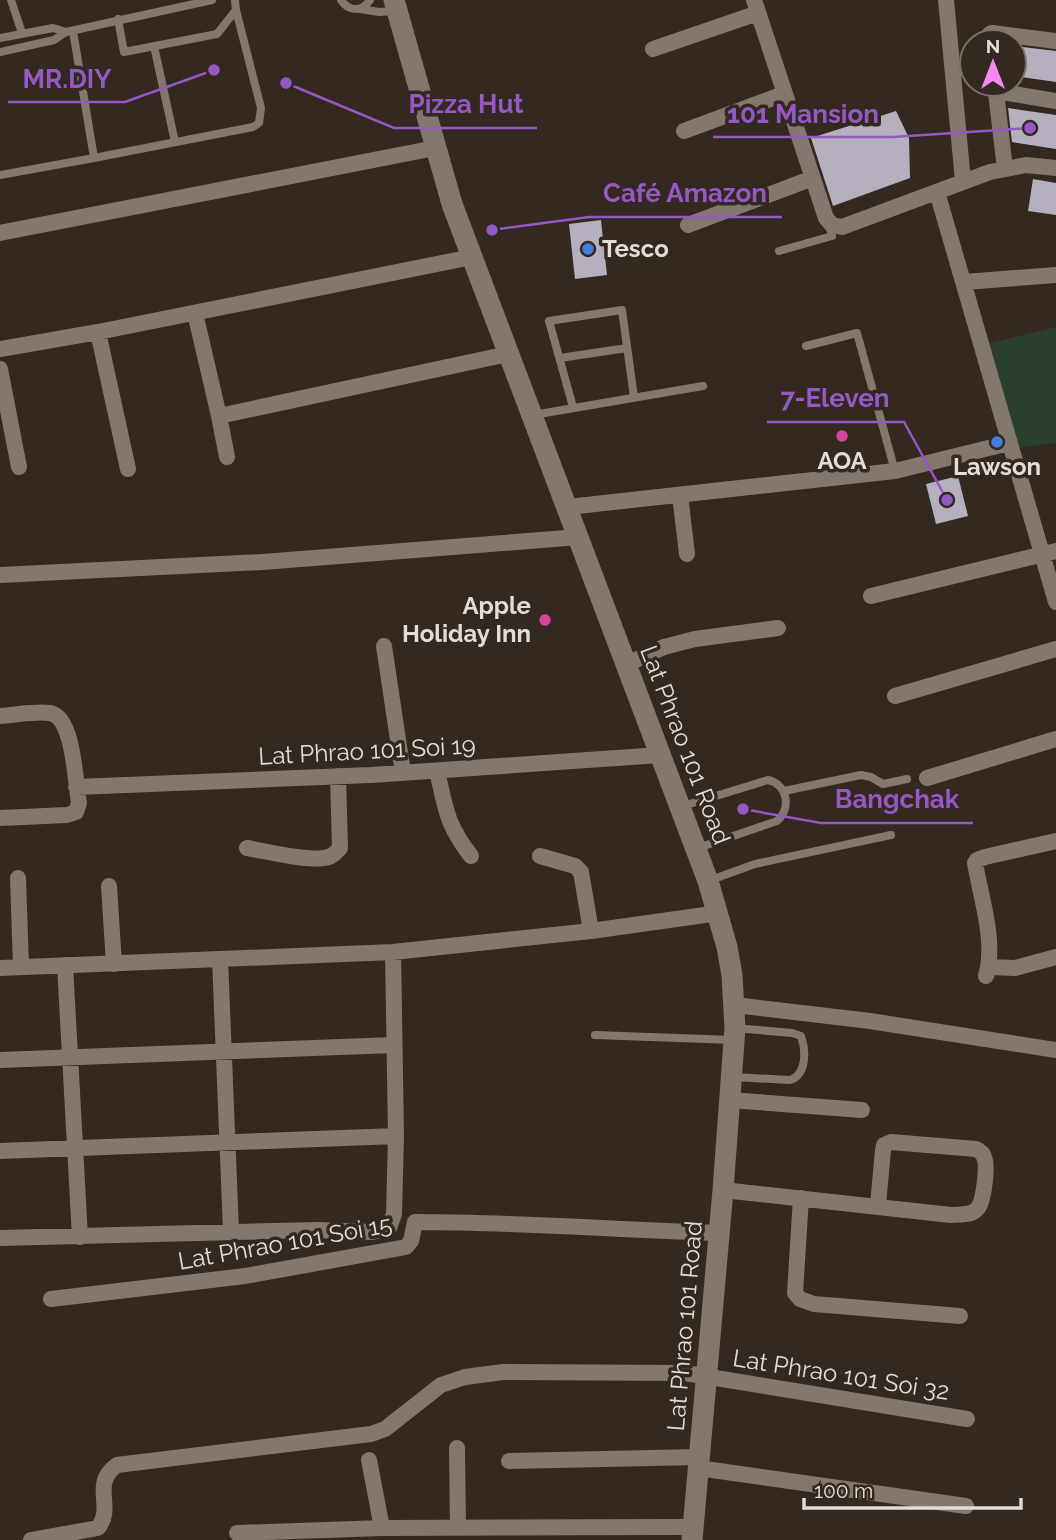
<svg xmlns="http://www.w3.org/2000/svg" width="1056" height="1540" viewBox="0 0 1056 1540" font-family="Raleway,sans-serif">
<rect width="100%" height="100%" fill="#332920"/>
<path fill="#2a402e" d="M1056 327V443L1015 448 987 344Z"/>
<path fill="#b6afbe" d="M1014 46 1056 51V82L1014 76Z
M1008 108 1056 115V149L1012 142Z
M896 111 909 138 910 178 833 206 811 138Z
M1033 179 1056 183V215L1028 211Z
M601 220 607 275 575 279 569 224Z
M958 476 968 516 936 524 926 484Z"/>
<g fill="none" stroke-linecap="round" stroke-linejoin="round">
<path stroke="#84776d" stroke-width="8" d="M11 0 22 33
M341 0C349 12 362 12 370 0
M360 9 379 12 394 11
M118 19 124 52 217 34 236 10 235 0
M0 38 53 28 66 32
M154 46 175 142
M0 52 54 40 66 32 212 0
M94 158 253 127 259 123 261 108 236 10
M0 175 94 158 73 31
M779 251 832 236 829 224
M806 346 857 333 895 471
M560 358 627 348
M573 407 549 321 622 310 634 397
M533 415 703 386
M784 791 861 775 871 777 883 784 907 779
M680 807 768 780C787 784 792 808 777 821L698 848
M708 881 755 864 891 835
M595 1035 732 1040
M733 1077 790 1080C807 1075 806 1050 801 1036L792 1033 735 1028"/>
<path stroke="#84776d" stroke-width="16" d="M754 0 826 218 832 225 842 227 990 172 1026 165 1056 168
M946 0 963 181
M991 42 990 34 992 33 1056 41
M653 49 758 13
M995 84 1005 169
M996 91 1056 101
M684 131 784 94
M937 192 1056 602
M688 225 813 178
M0 233 435 148
M964 282 1056 275
M195 313 219 416 508 354
M98 332 128 469
M0 349 98 332 472 257
M0 369 19 467
M219 416 227 457
M680 495 687 554
M568 507 895 471 1009 443
M0 575 263 562 579 537
M871 596 1056 551
M384 646 403 773
M627 664 664 647 695 639 778 628
M895 696 1056 649
M0 716C15 715 35 711 50 713 74 717 75 782 79 803L76 812 67 815 0 818
M437 771C446 809 446 824 471 856
M927 778 1056 739
M76 787 371 775 660 755
M247 848C266 851 315 864 331 856 335 854 337 851 340 848L338 776
M540 856 575 866 581 872 591 931
M18 878 21 967
M109 886 114 964
M220 959 231 1231
M65 965 80 1237
M989 967 1015 968 1056 957
M0 968 393 952 591 931 719 913
M986 976C996 941 981 899 975 863L977 860 985 857 1056 841
M735 1005 870 1021 1056 1050
M0 1060 394 1045
M730 1100 862 1110
M0 1151 396 1136
M723 1190 951 1215C961 1214 972 1216 978 1208 984 1200 988 1165 984 1157 983 1153 980 1151 976 1149L891 1142 884 1145 883 1150 878 1205
M801 1198 795 1293 800 1299 814 1304 960 1316
M0 1238 316 1230 372 1232 389 1228 394 1214 396 1136 393 952
M51 1299 245 1276 406 1247 411 1241 415 1222C517 1222 618 1230 720 1233
M457 1448 458 1527
M369 1460 382 1528
M509 1461 699 1457
M698 1468 966 1506
M237 1533 382 1528 693 1527
M31 1540 98 1528C115 1507 90 1484 117 1465L371 1434 385 1429 441 1385 465 1377 503 1372 685 1373 967 1419"/>
<path stroke="#84776d" stroke-width="21" d="M394 0 452 204 708 881 727 947 732 975 735 1028 723 1190 692 1540"/>
</g>
<g fill="#3f7fe0" stroke="#332920" stroke-width="2.5">
<circle cx="588" cy="249" r="7"/>
<circle cx="997" cy="442" r="7"/>
</g>
<g fill="#d1479c" stroke="#332920" stroke-width="2.5">
<circle cx="842" cy="436" r="7"/>
<circle cx="545" cy="620" r="7"/>
</g>
<g text-anchor="middle" stroke-width="7" stroke-linejoin="round" paint-order="stroke">
<g font-size="24" font-weight="bold" fill="#e4ddd7" stroke="#332920">
<text x="602" y="257" text-anchor="start">Tesco</text>
<text x="842" y="469">AOA</text>
<text x="997" y="475">Lawson</text>
<text x="531" y="614" text-anchor="end">Apple<tspan x="531" dy="28">Holiday Inn</tspan></text>
</g>
<g font-size="24" fill="#e4ddd7" stroke="#332920">
<text transform="translate(685 745) rotate(69)" y="8">Lat Phrao 101 Road</text>
<text transform="translate(367 751) rotate(-3)" y="8">Lat Phrao 101 Soi 19</text>
<text transform="translate(285 1243) rotate(-10)" y="8">Lat Phrao 101 Soi 15</text>
<text transform="translate(685 1326) rotate(-85)" y="8">Lat Phrao 101 Road</text>
<text transform="translate(841 1375) rotate(9)" y="8">Lat Phrao 101 Soi 32</text>
</g>
</g>
<path fill="none" stroke="#9558c5" stroke-width="2.5" d="M214 70L125 102H8M286 83L394 128H537M1030 128L893 137H713M492 230L589 217H782M947 500L904 422H767M743 809L821 823H973"/>
<g fill="#9558c5" stroke="#332920" stroke-width="2.5">
<circle cx="214" cy="70" r="7"/>
<circle cx="286" cy="83" r="7"/>
<circle cx="1030" cy="128" r="7"/>
<circle cx="492" cy="230" r="7"/>
<circle cx="947" cy="500" r="7"/>
<circle cx="743" cy="809" r="7"/>
</g>
<g font-size="26" text-anchor="middle" font-weight="bold" fill="#9558c5" stroke="#332920" stroke-width="7" stroke-linejoin="round" paint-order="stroke">
<text x="67" y="88">MR.DIY</text>
<text x="466" y="113">Pizza Hut</text>
<text x="803" y="123">101 Mansion</text>
<text x="685" y="202">Café Amazon</text>
<text x="835" y="407">7-Eleven</text>
<text x="897" y="808">Bangchak</text>
</g>
<g transform="translate(993 63)"><circle r="33" fill="#332920" stroke="#7a7169" stroke-width="2"/>
<path d="M0-5L12 26L0 18L-12 26Z" fill="#f489f0"/>
<text y="-10" font-size="19" font-weight="bold" text-anchor="middle" fill="#e4ddd7">N</text>
</g>
<path d="M804 1498v10h217v-10" fill="none" stroke="#e4ddd7" stroke-width="3.5"/>
<text x="814" y="1498" font-size="21" fill="#e4ddd7" stroke="#332920" stroke-width="5" paint-order="stroke">100 m</text>
</svg>
